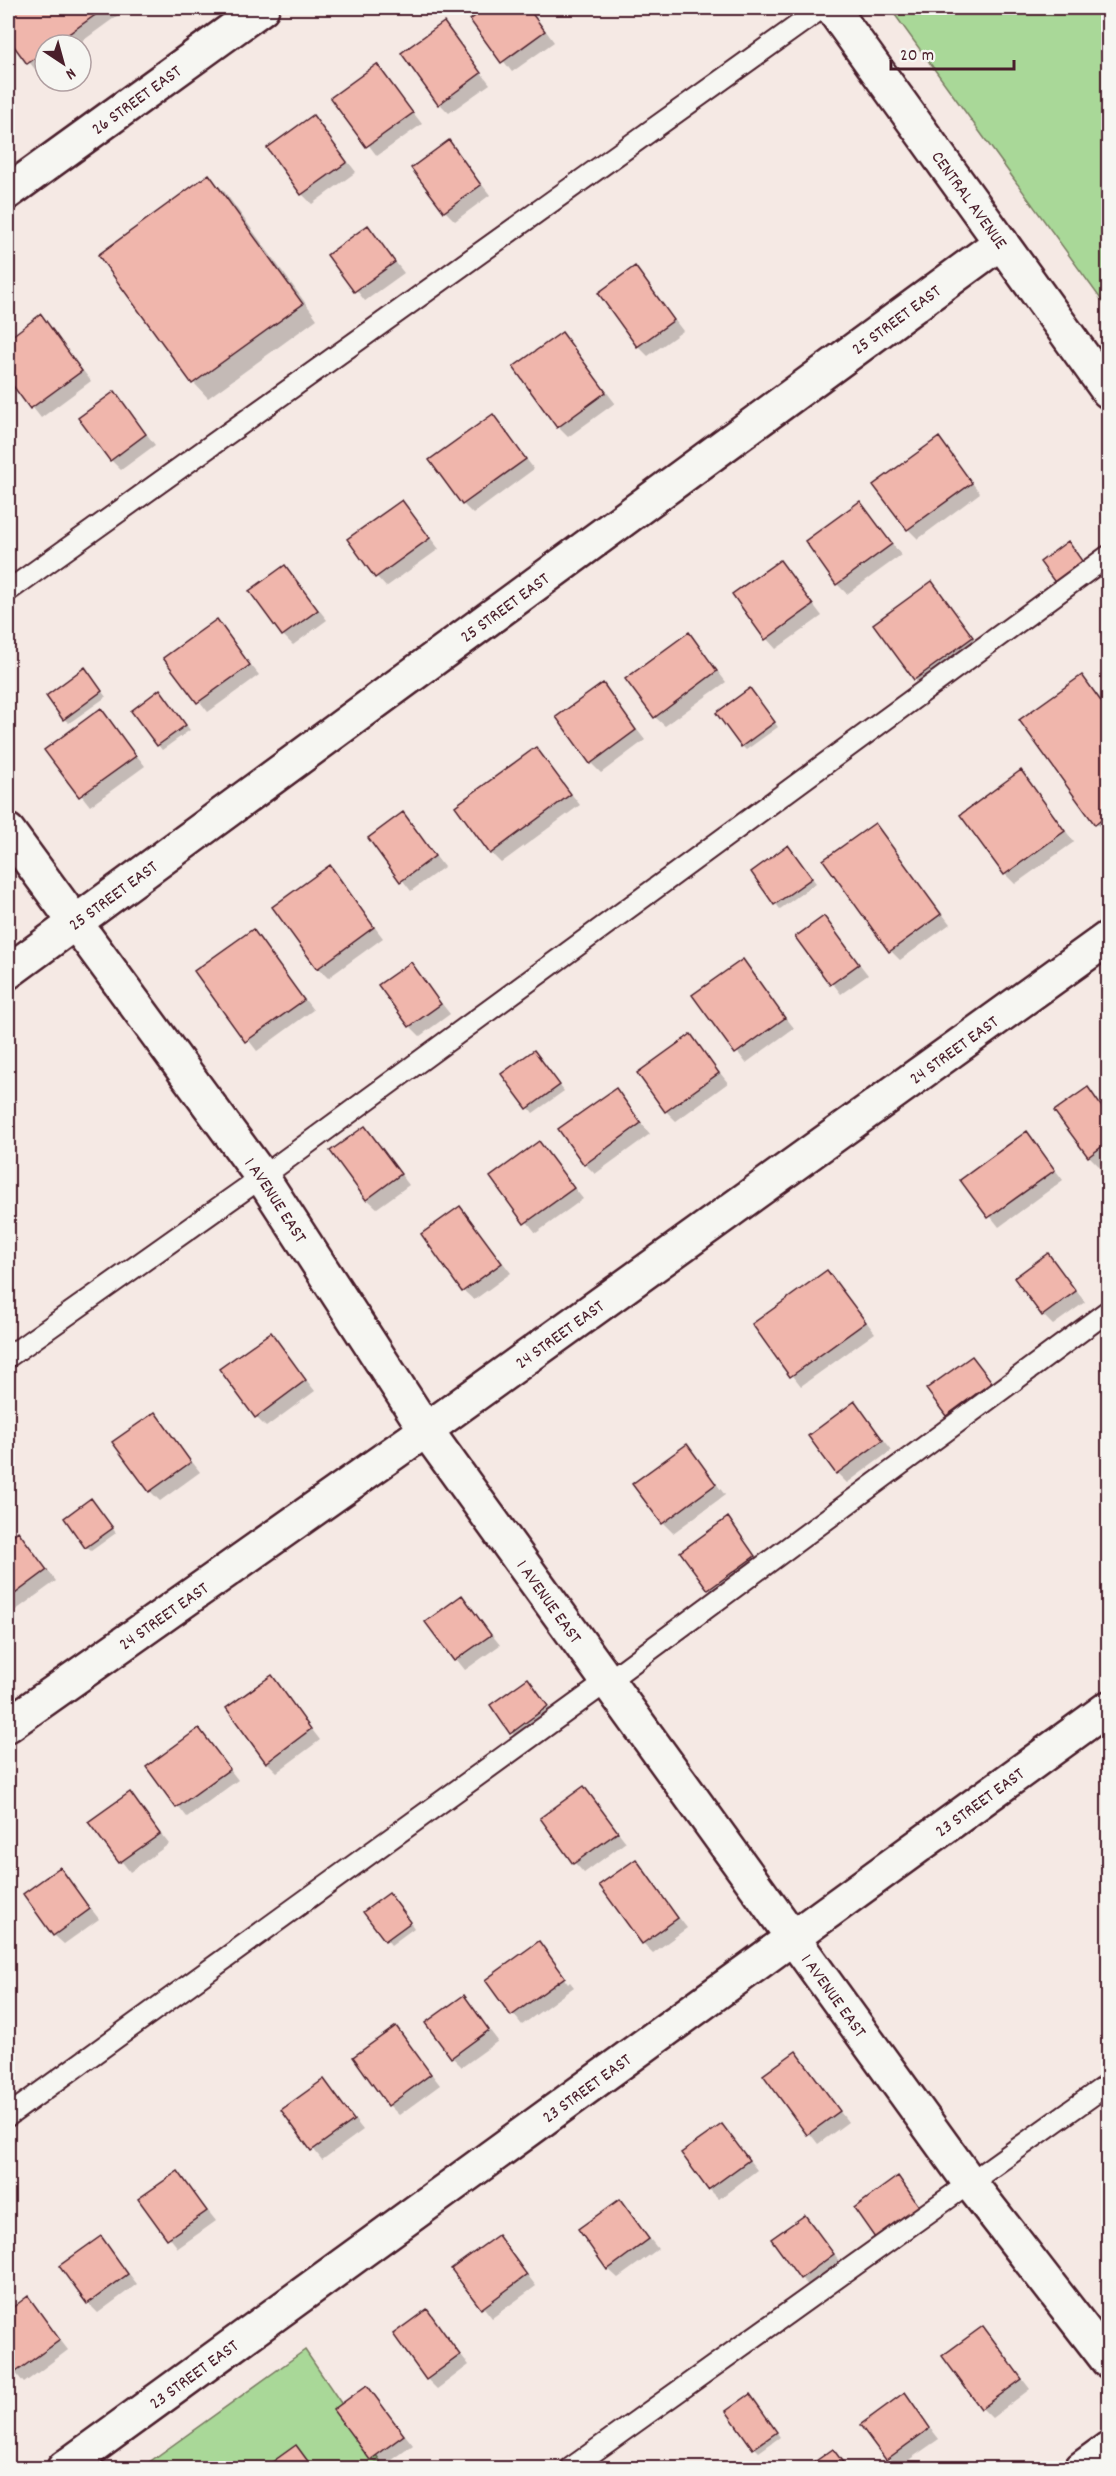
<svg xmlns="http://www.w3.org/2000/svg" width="1116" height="2476" viewBox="0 0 1116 2476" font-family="Dekko,sans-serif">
<rect width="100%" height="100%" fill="#f5e9e4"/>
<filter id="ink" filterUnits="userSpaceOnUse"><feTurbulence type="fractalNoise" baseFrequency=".0167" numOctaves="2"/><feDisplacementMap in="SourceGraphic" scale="12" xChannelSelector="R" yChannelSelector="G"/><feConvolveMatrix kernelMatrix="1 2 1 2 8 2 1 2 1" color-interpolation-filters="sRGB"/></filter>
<g filter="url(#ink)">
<path fill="#a9d898" stroke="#7a7c62" stroke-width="1.5" d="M890 8H1108V309Z
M305 2350 385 2468H141Z"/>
<path fill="#0003" d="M11 8H117L121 13 77 45H45V68L38 73 8 35V10Z
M489 8H529L554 42 512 72 472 20Z
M444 24 490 84 449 113 440 104Z
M377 66 422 124 377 156 333 98Z
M313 117 356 172 312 204 302 194Z
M449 142 490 195 455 221 445 211Z
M209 176 224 191 317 319 208 398 194 383 100 255Z
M368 227 404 273 365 301 329 255Z
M635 268 683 331 648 356 638 346Z
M41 316 91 381 41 418 8 376V340Z
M562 334 615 403 568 437 558 427Z
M115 393 155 445 121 470 111 460Z
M493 416 534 469 473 514 463 504Z
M938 439 980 493 918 539 908 529Z
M402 502 439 549 386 587 377 577Z
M860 503 901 555 847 594 837 584Z
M780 561 822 616 776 649 767 639Z
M285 567 327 620 293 645 283 635Z
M932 583 981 647 925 689 915 679Z
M216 621 259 675 208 712 166 658Z
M689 634 726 682 665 726 655 717Z
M89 674 106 697 69 723 64 719Z
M1082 677 1108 707V836L1097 824 1022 721Z
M602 685 645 740 601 773 591 763Z
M160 691 190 730 162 750 158 745Z
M755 695 778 727 746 750 742 746Z
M101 710 145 766 90 806 46 750Z
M536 749 580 805 501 863 491 853Z
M1021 772 1074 842 1015 884 1005 874Z
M403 814 444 867 411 891 370 838Z
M875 825 950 924 900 960 891 951Z
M788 847 816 883 780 909 753 873Z
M329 867 383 938 328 978 318 968Z
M824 918 868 975 841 994 797 937Z
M252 931 313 1010 257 1051 196 972Z
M742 961 794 1028 746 1063 695 996Z
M410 964 450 1014 420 1036 410 1026Z
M691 1036 728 1083 676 1121 666 1111Z
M534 1052 564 1091 533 1113 503 1074Z
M1087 1089 1108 1115V1159L1099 1166 1089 1156Z
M615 1090 650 1134 595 1174 585 1164Z
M365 1128 409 1185 377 1208 367 1199Z
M1027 1133 1063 1180 999 1227 962 1180Z
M539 1143 583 1199 536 1233 492 1177Z
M460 1208 511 1273 474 1300 464 1291Z
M1048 1255 1085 1302 1053 1325 1043 1315Z
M827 1271 875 1333 801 1386 754 1325Z
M270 1334 315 1391 266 1427 256 1417Z
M977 1362 995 1388 952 1419 947 1415Z
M855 1403 892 1450 847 1483 837 1473Z
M154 1413 200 1472 160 1501 150 1491Z
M687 1446 725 1495 673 1533 663 1523Z
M96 1505 116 1533 91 1551 86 1547Z
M727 1519 764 1566 719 1599 709 1589Z
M18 1533 56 1581 16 1610 8 1602V1541Z
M462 1597 500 1645 465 1670 427 1622Z
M272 1677 320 1740 277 1772 267 1762Z
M532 1684 552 1711 516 1737 512 1733Z
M199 1730 238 1780 187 1817 148 1767Z
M584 1788 626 1842 584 1873 575 1863Z
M129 1794 169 1844 130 1872 91 1822Z
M635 1861 687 1928 653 1953 643 1943Z
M60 1869 99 1919 64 1944 54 1935Z
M394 1899 414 1928 391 1945 365 1912Z
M539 1943 568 1984 570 1982 574 1987 522 2025 487 1980Z
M8 1948 14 1957 8 1961Z
M464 1997 498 2041 462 2067 452 2057Z
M396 2028 440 2085 399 2115 389 2105Z
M795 2053 848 2122 818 2144 765 2075Z
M324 2081 363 2130 322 2160 283 2110Z
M722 2126 757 2170 719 2199 709 2189Z
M178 2173 216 2221 178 2248 140 2200Z
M898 2178 928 2216 886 2247 876 2237Z
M620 2201 658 2249 618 2278 608 2269Z
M805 2217 843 2265 811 2288 801 2278Z
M498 2237 536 2286 492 2318 454 2269Z
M101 2238 137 2284 98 2313 88 2303Z
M28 2298 68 2350 24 2383 8 2364V2312Z
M427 2311 469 2365 437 2389 427 2379Z
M983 2328 1030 2389 992 2418 982 2408Z
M367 2387 413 2445 381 2468 371 2459Z
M904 2394 939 2439 897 2468 863 2425Z
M754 2401 780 2437 759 2452 755 2448Z
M296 2447 315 2468H267Z
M833 2451 849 2468H808Z"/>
<path fill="#f0b6ac" stroke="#4a1f2b" stroke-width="1.5" d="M8 8H105L53 45H45V51L27 64 8 38Z
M486 8H528L545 31 501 63 470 20Z
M444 22 481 73 438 105 401 53Z
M377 64 413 113 366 147 330 98Z
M313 115 347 162 301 195 267 148Z
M449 140 481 185 444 212 411 168Z
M209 174 303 304 192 384 98 255Z
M368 225 395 262 354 292 327 255Z
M635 266 674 320 637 347 598 293Z
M41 314 82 371 30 409 8 379V339Z
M562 332 606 392 557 428 513 367Z
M115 391 146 434 110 461 78 418Z
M493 414 526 459 462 505 429 460Z
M939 437 972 483 907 530 873 485Z
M402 500 430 538 375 578 347 539Z
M860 501 892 544 836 585 805 541Z
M1068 541 1087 568 1059 588 1040 562Z
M780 560 813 605 765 640 732 594Z
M285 565 318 610 282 636 249 591Z
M932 581 973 637 914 680 873 624Z
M217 619 250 665 197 703 163 658Z
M689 632 717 671 654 718 625 679Z
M85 667 102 691 63 720 46 696Z
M1082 675 1108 711V815L1095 825 1019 720Z
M603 683 636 730 590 764 556 717Z
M750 688 775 722 741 747 716 713Z
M160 689 186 725 157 746 131 711Z
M101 708 136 756 79 797 44 750Z
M536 747 571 794 490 854 455 806Z
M1021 770 1065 831 1004 875 960 815Z
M403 812 435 856 400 882 368 838Z
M875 823 941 914 889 952 823 860Z
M788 845 812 878 774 905 751 872Z
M330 865 374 927 317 969 272 907Z
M824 916 859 964 830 985 795 937Z
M253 929 304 1000 245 1042 194 971Z
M743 959 785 1018 735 1054 692 995Z
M411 962 441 1004 409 1027 378 985Z
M691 1034 719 1073 665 1112 637 1073Z
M534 1050 560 1085 527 1109 501 1074Z
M1088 1087 1108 1116V1142L1088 1157 1054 1111Z
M616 1088 641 1123 584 1165 558 1129Z
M365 1126 401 1174 366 1200 330 1151Z
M1027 1131 1055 1170 988 1218 960 1180Z
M539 1141 574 1188 524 1224 490 1177Z
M460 1206 502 1263 462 1292 421 1234Z
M1048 1253 1076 1291 1042 1316 1014 1278Z
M827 1270 866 1322 790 1377 752 1324Z
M271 1332 306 1380 255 1418 219 1369Z
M972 1356 992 1382 946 1416 926 1389Z
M855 1401 883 1440 836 1474 808 1436Z
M155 1412 191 1462 149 1492 112 1442Z
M687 1444 716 1484 662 1524 632 1484Z
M91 1498 113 1528 85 1548 64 1518Z
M728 1517 755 1556 708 1590 680 1552Z
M18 1531 47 1570 8 1599V1539Z
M462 1595 491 1635 454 1661 425 1622Z
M272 1675 311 1729 266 1763 226 1708Z
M528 1678 548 1706 510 1734 490 1705Z
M199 1728 230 1769 176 1808 146 1767Z
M584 1786 618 1832 573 1864 540 1818Z
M130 1792 160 1834 119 1863 88 1822Z
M636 1859 678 1918 642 1944 599 1885Z
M60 1867 90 1909 53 1936 23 1894Z
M389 1893 411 1922 385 1941 363 1912Z
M539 1941 565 1977 511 2016 485 1980Z
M464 1995 489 2030 451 2058 425 2023Z
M396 2026 431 2074 388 2106 353 2057Z
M796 2051 840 2111 807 2135 763 2075Z
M324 2079 354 2120 311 2151 281 2110Z
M722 2124 749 2160 708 2190 681 2153Z
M178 2171 207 2211 167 2239 138 2199Z
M898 2176 919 2206 875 2238 854 2208Z
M620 2199 649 2239 607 2270 578 2229Z
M805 2215 834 2254 800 2279 771 2239Z
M498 2235 527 2275 481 2309 451 2269Z
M101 2236 128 2274 87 2304 59 2266Z
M28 2296 60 2340 13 2374 8 2366V2311Z
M427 2309 460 2355 426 2380 393 2334Z
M983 2326 1022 2379 981 2409 942 2356Z
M367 2385 404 2435 370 2460 333 2410Z
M905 2392 930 2428 886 2460 860 2425Z
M750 2394 777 2432 753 2449 726 2411Z
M296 2445 313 2468H264Z
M833 2449 847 2468H806Z"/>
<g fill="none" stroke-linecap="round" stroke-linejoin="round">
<defs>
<path id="service" d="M8 591 822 8
M8 1357 262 1177 1108 556
M8 2116 608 1681 1108 1311
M571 2468 1108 2084"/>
<g id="minor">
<path id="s1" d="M8 192 262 8"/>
<path id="s2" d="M8 831 262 1177 426 1430 970 2183 1108 2361"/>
<path id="s3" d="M8 972 1001 242"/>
<path id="s4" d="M8 1725 426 1430 1108 938"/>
<path id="s5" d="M64 2468 1108 1708"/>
</g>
<g id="tertiary">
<path id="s6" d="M832 8 1108 391"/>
<path d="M1082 2468 1108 2449"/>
</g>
</defs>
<use href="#service" stroke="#4a1f2b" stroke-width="24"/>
<use href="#minor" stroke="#4a1f2b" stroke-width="38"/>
<use href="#tertiary" stroke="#4a1f2b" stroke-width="38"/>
<use href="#service" stroke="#f6f6f2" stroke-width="20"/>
<use href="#minor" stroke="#f6f6f2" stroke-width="33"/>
<use href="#tertiary" stroke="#f6f6f2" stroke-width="33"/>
</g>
</g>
<g text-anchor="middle" stroke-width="5" stroke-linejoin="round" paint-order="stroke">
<g font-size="18" fill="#4a1f2b" stroke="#f6f6f2">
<text dy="6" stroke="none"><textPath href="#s1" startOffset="158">26 STREET EAST</textPath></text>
<text dy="6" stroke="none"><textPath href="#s6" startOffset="236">CENTRAL AVENUE</textPath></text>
<text dy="6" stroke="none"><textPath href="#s3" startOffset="1102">25 STREET EAST</textPath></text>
<text dy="6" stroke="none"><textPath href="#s3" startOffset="616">25 STREET EAST</textPath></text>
<text dy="6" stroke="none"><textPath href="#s3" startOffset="130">25 STREET EAST</textPath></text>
<text dy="6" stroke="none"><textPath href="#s4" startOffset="1162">24 STREET EAST</textPath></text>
<text dy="6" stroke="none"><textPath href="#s2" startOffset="456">1 AVENUE EAST</textPath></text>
<text dy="6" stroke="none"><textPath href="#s4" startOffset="676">24 STREET EAST</textPath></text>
<text dy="6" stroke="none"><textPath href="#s2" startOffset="942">1 AVENUE EAST</textPath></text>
<text dy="6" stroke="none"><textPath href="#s4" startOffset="190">24 STREET EAST</textPath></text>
<text dy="6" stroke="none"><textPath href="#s5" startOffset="1132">23 STREET EAST</textPath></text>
<text dy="6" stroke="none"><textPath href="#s2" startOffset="1428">1 AVENUE EAST</textPath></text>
<text dy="6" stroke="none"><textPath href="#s5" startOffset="646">23 STREET EAST</textPath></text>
<text dy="6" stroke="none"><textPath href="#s5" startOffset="160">23 STREET EAST</textPath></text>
</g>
</g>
<rect width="1116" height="2476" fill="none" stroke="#f6f6f2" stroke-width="30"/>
<rect x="15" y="15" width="1086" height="2446" fill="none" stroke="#4a1f2b" stroke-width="2" filter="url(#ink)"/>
<g transform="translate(63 63) rotate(144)"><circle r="28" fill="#f6f6f2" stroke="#b1a0a2" stroke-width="1.5"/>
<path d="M0-4.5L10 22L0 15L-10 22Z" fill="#4a1f2b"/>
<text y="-9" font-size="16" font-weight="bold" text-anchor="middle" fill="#4a1f2b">N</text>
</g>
<path d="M891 60v9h123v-9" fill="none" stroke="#4a1f2b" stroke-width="3"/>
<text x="900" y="60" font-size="18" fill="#4a1f2b" stroke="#f6f6f2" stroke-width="4.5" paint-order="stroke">20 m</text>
</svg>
